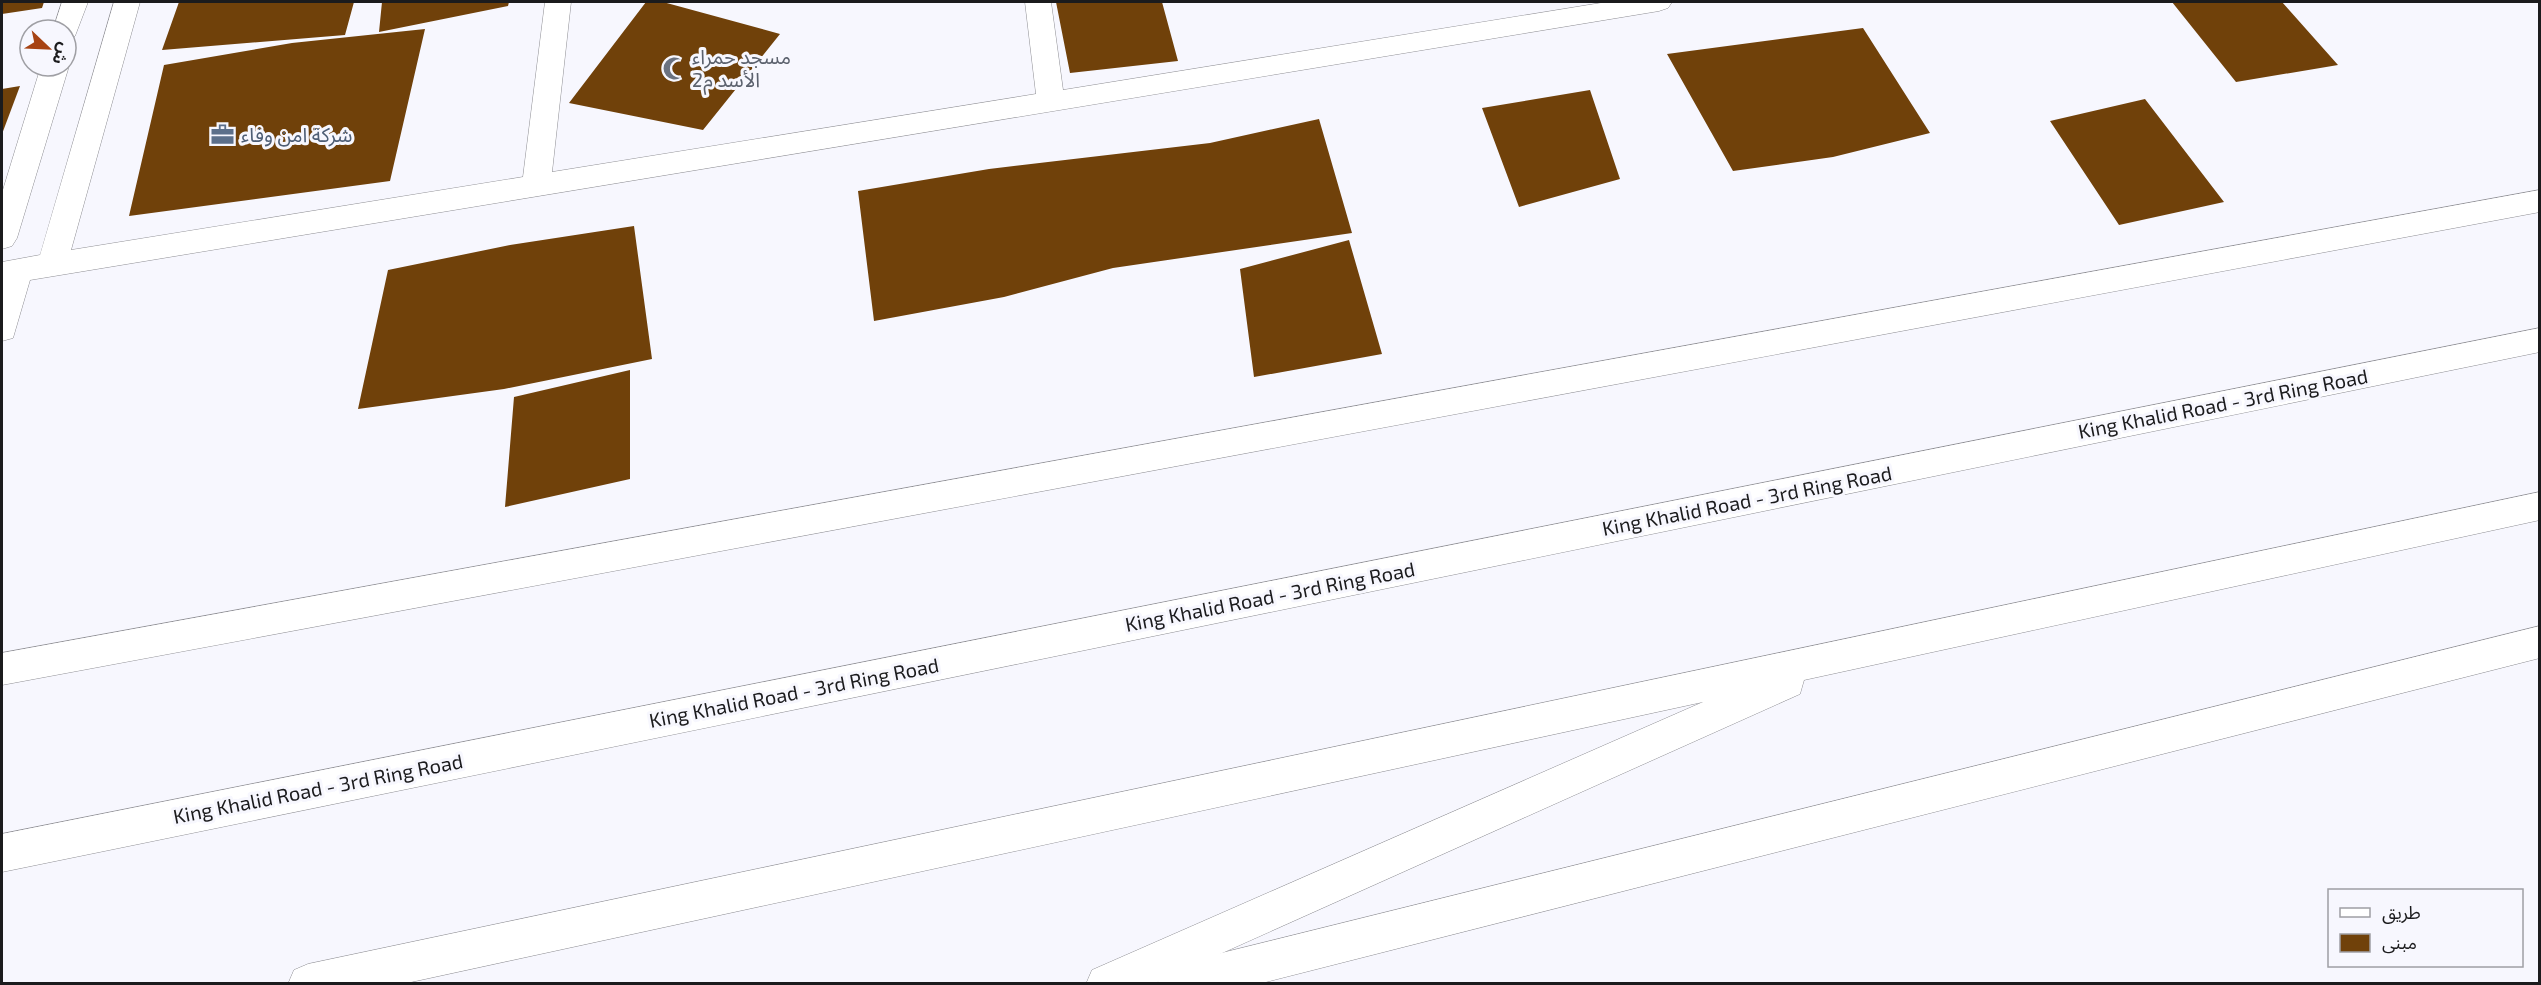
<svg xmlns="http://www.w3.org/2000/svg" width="2541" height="985" viewBox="0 0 2541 985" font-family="'Exo 2','Noto Sans Arabic',sans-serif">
<rect width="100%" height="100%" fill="#f7f7fe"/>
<path fill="#70410a" d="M2 2H44L42 8 2 14Z
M179 2H354L345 35 162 50Z
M382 2H509L508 6 379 32Z
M646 2H663L780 34 703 130 569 103Z
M1056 2H1162L1178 61 1070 73Z
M2172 2H2282L2338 65 2236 82Z
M1863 28 1930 133 1833 157 1733 171 1667 54Z
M425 29 390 181 129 216 164 65 292 43Z
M20 86 2 134V89Z
M1590 90 1620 179 1519 207 1482 108Z
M2145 99 2224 202 2119 225 2050 121Z
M1319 119 1352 233 1113 268 1004 297 874 321 858 191 989 169 1210 143Z
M634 226 652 359 504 389 358 409 388 270 510 245Z
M1349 240 1382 354 1254 377 1240 269Z
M630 370V479L505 507 514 397Z"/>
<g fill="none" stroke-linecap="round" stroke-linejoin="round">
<defs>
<path id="street" d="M62 2H88L75 36 66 39V30H53Z
M114 2H140L71 250 523 177 545 2H571L552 172 1036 94 1025 2H1051L1063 90 1607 2H1672L1668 8 1659 11 30 280 13 338 2 341V262L40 255Z
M66 62 69 66 17 238 12 246 2 249V193L41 66H66Z"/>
<path id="secondary" d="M2540 190V212L2 685V653Z
M2540 626V658L1258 984H1157L1163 970 1177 964Z"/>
<path id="highway" d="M2540 328V352L2 872V834Z
M2540 492V520L1804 680 1800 694 1153 984H1086L1092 970 1703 702 402 984H288L294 970 308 964Z"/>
</defs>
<use href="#street" stroke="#8e8e93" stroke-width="1"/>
<use href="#secondary" stroke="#8e8e93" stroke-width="1"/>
<use href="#highway" stroke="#8e8e93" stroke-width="1"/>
<use href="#street" fill="#fff" fill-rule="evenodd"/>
<use href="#secondary" fill="#fff" fill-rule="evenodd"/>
<use href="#highway" fill="#fff" fill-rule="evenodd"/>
</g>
<defs>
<symbol id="mosque-bare" viewBox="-9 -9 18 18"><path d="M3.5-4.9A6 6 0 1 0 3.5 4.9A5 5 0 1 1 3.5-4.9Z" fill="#6b7280" stroke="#f7f7fe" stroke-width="2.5" paint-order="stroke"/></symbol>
<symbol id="office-bare" viewBox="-9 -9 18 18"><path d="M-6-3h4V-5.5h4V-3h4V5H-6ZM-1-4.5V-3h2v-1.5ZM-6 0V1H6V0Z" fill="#5c6f8a" stroke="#f7f7fe" stroke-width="2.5" paint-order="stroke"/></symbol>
</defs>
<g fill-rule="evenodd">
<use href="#mosque-bare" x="658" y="52" width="33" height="33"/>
<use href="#office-bare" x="206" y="118" width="33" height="33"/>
</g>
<g text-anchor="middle" stroke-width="6" stroke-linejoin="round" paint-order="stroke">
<g font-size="20" fill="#5b616d" stroke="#f7f7fe" text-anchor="start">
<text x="692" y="64">مسجد حمراء<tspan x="692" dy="23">الأسد م2</tspan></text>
</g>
<g font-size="20" fill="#4e5e75" stroke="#f7f7fe" text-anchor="start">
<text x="241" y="142">شركة امن وفاء</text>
</g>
<g font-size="20" fill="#1b1b1d" stroke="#f7f7fe">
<text transform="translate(2223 404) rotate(-11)" y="7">King Khalid Road - 3rd Ring Road</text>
<text transform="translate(1747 501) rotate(-11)" y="7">King Khalid Road - 3rd Ring Road</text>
<text transform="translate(1270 597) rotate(-11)" y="7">King Khalid Road - 3rd Ring Road</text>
<text transform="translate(794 693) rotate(-11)" y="7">King Khalid Road - 3rd Ring Road</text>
<text transform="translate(318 789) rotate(-11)" y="7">King Khalid Road - 3rd Ring Road</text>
</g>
</g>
<rect width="2541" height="985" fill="none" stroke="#1b1b1d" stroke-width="6"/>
<rect x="2328" y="889" width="195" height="78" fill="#f7f7fe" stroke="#9f9fa4" stroke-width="1.5"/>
<rect x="2340" y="908" width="30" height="9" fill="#ffffff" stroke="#9f9fa4" stroke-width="1.5"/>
<text x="2382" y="919" font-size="18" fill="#1b1b1d">طريق</text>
<rect x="2340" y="934" width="30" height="18" fill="#70410a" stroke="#9f9fa4" stroke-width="1.5"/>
<text x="2382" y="949" font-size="18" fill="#1b1b1d">مبنى</text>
<g transform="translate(48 48) rotate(113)"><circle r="28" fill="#f7f7fe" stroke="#9f9fa4" stroke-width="1.5"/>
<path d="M0-4.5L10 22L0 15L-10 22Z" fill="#a74313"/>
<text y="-9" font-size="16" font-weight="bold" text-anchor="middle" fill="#1b1b1d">ش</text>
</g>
</svg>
